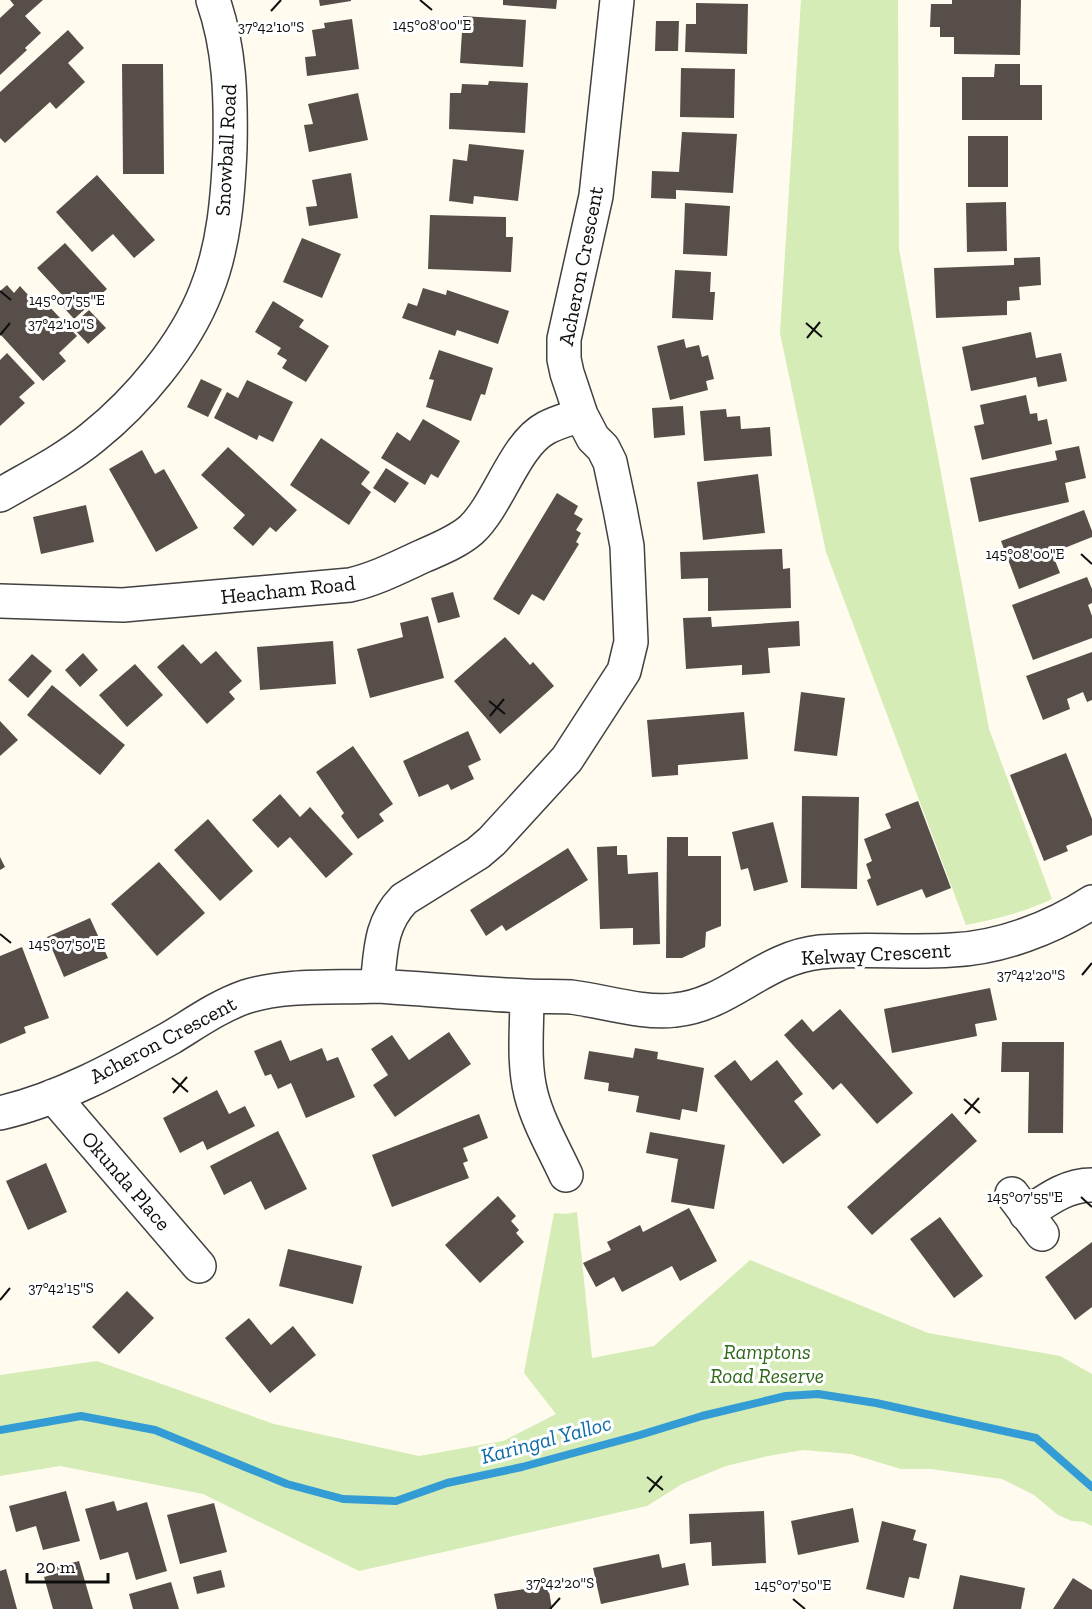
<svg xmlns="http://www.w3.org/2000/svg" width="1092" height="1609" viewBox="0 0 1092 1609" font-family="'Zilla Slab',serif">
<rect width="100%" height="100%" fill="#fffbef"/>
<path fill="#d5ecb6" d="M801 0H898L899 249 989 729 1052 899C1024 912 997 919 966 925L826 552 780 333Z
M577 1212 592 1358 654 1346 750 1260 928 1333 1060 1356 1092 1374V1526L1084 1522 1072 1521 1058 1515 1034 1495 1002 1479 931 1469H901L851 1454 803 1450 768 1456 726 1466 682 1484 647 1506 359 1571 203 1494 60 1466 0 1476V1375L97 1361 274 1424 419 1456 503 1441 556 1414 524 1373 554 1213 566 1214Z"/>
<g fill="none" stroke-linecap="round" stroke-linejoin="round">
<path stroke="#349cd4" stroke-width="8" d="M0 1430 81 1416 155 1430 287 1484 343 1499 396 1501 447 1483 522 1467 640 1435 702 1416 786 1396 818 1394 876 1403 1036 1438 1092 1487"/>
</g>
<path fill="#574e4a" d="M10 0H43L25 16 41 33 25 48 27 50 0 75V18L14 5Z
M319 0H351V1L320 6Z
M503 0H557L556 9 503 5Z
M952 0H1021L1020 55 954 54V37H940V27H930L931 4H952Z
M696 3 748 4 747 54 685 52 686 24H696Z
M463 16 526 20 523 67 460 63Z
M352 19 359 69 307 76 305 57 316 56 312 30 325 28 324 23Z
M656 21H679L678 51H655Z
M68 30 84 48 68 63 85 82 56 109 50 102 5 143 0 138V92Z
M122 64H163L164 174H123Z
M995 64H1020V85H1042V120H962V77H994Z
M681 68 735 69 734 118 680 117Z
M489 81 528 83 525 133 449 129 450 93H461L462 84 488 85Z
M358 93 368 140 309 152 304 125 313 124 308 104Z
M682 132 737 134 733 193 676 190V199L651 198 652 171 679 172Z
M968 136H1008V187H968Z
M469 144 524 150 518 201 474 196 473 204 449 201 453 159 467 161Z
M351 173 358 218 309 226 306 207 317 206 312 180Z
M97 175 155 240 134 258 113 234 92 252 56 212Z
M1006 202 1007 251 967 252 966 203Z
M685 203 730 206 727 256 683 254Z
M430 215 506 217V237H513L511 272 428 269Z
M302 238 341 254 322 298 283 282Z
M65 243 107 289 74 319 58 301 63 296 37 268Z
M1040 257 1041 285 1019 287 1020 300 1007 301V315L936 318 934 268 1014 265V258Z
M675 270 711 272 710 292H715L713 320 672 318Z
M7 285 14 293 20 286 39 307 45 302 77 336 59 353 66 361 43 381 0 334V291Z
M423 288 446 295 447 290 509 311 498 344 457 330 455 336 402 318 408 303 417 306Z
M273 301 304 320 299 327 329 346 306 382 282 368 287 360 277 354 281 348 255 332Z
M89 310 106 328 88 344 71 326Z
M1031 332 1036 358 1061 353 1067 381 1038 387 1036 377 971 391 962 347Z
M684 339 686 348 699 345 702 357 708 355 714 379 706 381 708 390 670 400 657 346Z
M439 350 493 368 485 395 481 394 471 421 426 407 434 380 429 379Z
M7 353 35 383 19 397 25 403 0 426V360Z
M201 379 222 389 208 417 187 407Z
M247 380 293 402 273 442 259 435 257 440 214 418 227 392 238 398Z
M1026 395 1030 414 1037 413 1038 421 1047 419 1052 444 982 460 974 426 984 424 980 405Z
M683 406 685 435 654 438 652 408Z
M726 409 727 417 740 416 741 429 770 427 772 456 704 461 700 411Z
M423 419 460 441 438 478 431 474 425 485 381 458 397 432 410 441Z
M321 438 370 472 361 484 371 492 349 525 290 485Z
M1079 446 1086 478 1065 483 1069 502 979 522 970 478 1057 460 1055 451Z
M228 447 297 510 276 532 270 527 253 546 233 528 245 515 201 475Z
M142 450 155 474 164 469 198 528 156 552 109 469Z
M386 468 409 483 395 503 373 488Z
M758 474 765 533 703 540 697 482Z
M557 493 578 506 574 514 583 519 576 530 581 533 576 542 579 544 544 601 532 594 519 615 493 599Z
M86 505 94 542 41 554 33 517Z
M1084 510 1092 531V537L1052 553 1060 573 1019 589 1001 541Z
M782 549 783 569 790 568 791 608 708 611V578L681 579 680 552Z
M1087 577 1092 589V603L1088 605 1092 616V638L1033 660 1012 605Z
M453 592 460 617 438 623 431 598Z
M428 616 444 678 370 698 357 649 403 637 400 623Z
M711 617 712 627 799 621 800 646 768 648 770 673 742 675V665L686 669 683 618Z
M505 637 530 665 533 662 554 686 500 734 454 681Z
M333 641 336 684 260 690 257 647Z
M183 644 201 664 216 651 242 681 229 692 235 699 207 724 157 667Z
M1092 652V700L1087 702 1083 692 1067 699 1070 709 1043 720 1026 676Z
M83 653 98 670 80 687 65 670Z
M32 654 52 671 28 698 8 680Z
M135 664 163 695 127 727 99 695Z
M52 685 125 745 100 775 27 715Z
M801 692 845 698 837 756 794 751Z
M744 712 748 759 678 765V775L652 777 647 720Z
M0 721 18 740 0 756Z
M468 731 481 760 468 766 474 779 451 790 448 784 419 797 403 761Z
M353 746 393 804 379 814 384 821 358 839 341 816 344 813 316 772Z
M1066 753 1092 819V835L1066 846 1068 851 1044 861 1010 775Z
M280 794 300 817 310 807 353 854 326 878 290 837 278 848 252 820Z
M802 796 859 797 857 889 801 888Z
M918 801 951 888 926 898 922 889 877 906 867 880 871 878 866 864 872 861 864 839 891 828 885 814Z
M208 819 253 871 220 901 174 850Z
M773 822 788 882 754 891 748 868 741 870 732 832Z
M667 837H688V856H721V926L706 932 705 947 682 958H666Z
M617 846V855H627L628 874 658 872 660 944 633 945V928L600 929 597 847Z
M568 848 588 880 506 931 502 925 486 936 470 910Z
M0 857 5 867 0 870Z
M159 862 205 913 157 956 111 904Z
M90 918 108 958 64 977 47 937Z
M22 947 49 1018 24 1027 26 1033 0 1044V956Z
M990 988 997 1020 975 1024 977 1036 892 1053 884 1009Z
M840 1009 913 1093 877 1124 841 1083 833 1090 784 1035 802 1019 813 1032Z
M449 1032 471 1064 395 1117 373 1085 388 1075 371 1049 392 1035 409 1060Z
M281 1040 290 1061 322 1048 327 1061 338 1057 355 1097 306 1118 291 1083 278 1089 271 1074 265 1076 254 1051Z
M1002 1042H1064L1063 1133H1028L1029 1072H1001Z
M635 1048 658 1052 657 1059 704 1068 697 1112 682 1109 680 1120 636 1112 639 1096 608 1091 609 1083 584 1079 589 1051 633 1058Z
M735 1060 751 1081 777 1060 803 1094 794 1101 821 1135 783 1164 714 1076Z
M217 1090 229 1114 245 1106 255 1126 207 1150 203 1141 180 1153 163 1118Z
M952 1113 977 1141 872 1235 847 1207Z
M479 1114 488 1138 463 1148 468 1161 463 1163 469 1178 392 1207 372 1155Z
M278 1131 307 1189 265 1210 251 1181 224 1195 210 1166Z
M650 1132 725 1145 714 1209 671 1202 678 1159 646 1153Z
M46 1163 67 1212 28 1230 6 1181Z
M498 1196 516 1216 511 1221 519 1230 516 1233 524 1242 480 1283 445 1245Z
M689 1208 717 1261 680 1281 672 1266 622 1292 614 1277 596 1287 583 1263 611 1250 607 1242 640 1225 643 1232Z
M940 1217 983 1276 954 1298 910 1239Z
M1092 1242V1307L1075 1320 1045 1277Z
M288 1249 362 1266 353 1304 279 1286Z
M127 1291 154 1318 119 1354 92 1327Z
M249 1318 271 1345 293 1326 316 1355 270 1393 225 1338Z
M66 1491 80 1541 43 1550 36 1526 16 1532 9 1506Z
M114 1501 117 1511 147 1502 167 1571 136 1580 128 1552 100 1560 85 1509Z
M214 1503 227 1552 180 1564 167 1515Z
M853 1508 859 1542 798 1555 791 1521Z
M764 1511 766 1563 712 1566 711 1542 690 1544 689 1514Z
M882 1521 916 1530 913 1540 927 1544 919 1579 909 1577 904 1598 866 1589Z
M659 1554 662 1568 685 1563 689 1585 601 1604 593 1568Z
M79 1561 93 1609H53L44 1577 58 1573 57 1567Z
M6 1569 17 1609H0V1571Z
M221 1570 225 1587 197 1594 193 1577Z
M960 1575 1025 1588 1021 1609H953Z
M1073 1578 1092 1590V1609H1053Z
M171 1582 179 1609H133L129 1594Z
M548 1585 552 1609H497L494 1594Z"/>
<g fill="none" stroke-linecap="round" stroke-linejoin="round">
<defs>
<path id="minor" d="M0 495C31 477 65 460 93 437 138 401 185 345 206 291 224 247 228 196 230 148 231 97 230 49 213 0
M0 601 123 605 350 585C376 579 399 567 423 556 439 549 457 542 471 530 499 504 514 445 546 428 557 422 569 419 581 415
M377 986C427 989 476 994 526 996 541 997 557 996 571 997 604 1001 642 1014 675 1010 729 1005 763 958 820 952 864 948 908 953 952 950 1000 948 1052 928 1092 902
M527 996C527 1028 523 1063 531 1094 538 1122 554 1149 566 1175
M53 1096 199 1266
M0 1113C61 1099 118 1067 172 1037 195 1023 219 1006 245 997 286 984 334 988 377 986 381 953 379 925 404 899L478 853 492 841 567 759 624 671 631 642 627 546 620 509 610 462 603 448 593 438 581 415 567 373 564 359V339L596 196 617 0
M1012 1194 1042 1234
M1026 1214C1047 1200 1066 1185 1092 1185"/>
</defs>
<use href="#minor" stroke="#414141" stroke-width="36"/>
<use href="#minor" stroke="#fff" stroke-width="33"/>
</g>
<path fill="none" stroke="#0e0e0e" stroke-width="2" d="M420 0 432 10M271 11 281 0M0 291 11 300M806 323 822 337M0 335 10 323M807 338 820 322M1081 554 1092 564M489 701 505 714M490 716 504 699M0 934 11 943M1082 975 1092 963M172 1078 188 1092M173 1093 187 1077M964 1099 980 1113M965 1114 979 1098M1081 1197 1092 1207M0 1300 10 1288M647 1477 663 1490M649 1492 662 1476M793 1599 805 1609M550 1609 560 1598"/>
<g text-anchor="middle" stroke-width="6" stroke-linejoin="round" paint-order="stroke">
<g font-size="21" fill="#0e0e0e" stroke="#fff">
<text transform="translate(226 150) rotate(-87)" y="7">Snowball Road</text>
<text transform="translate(581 266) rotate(-79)" y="7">Acheron Crescent</text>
<text transform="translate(288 590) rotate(-6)" y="7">Heacham Road</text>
<text transform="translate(876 954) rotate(-3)" y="7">Kelway Crescent</text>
<text transform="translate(163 1040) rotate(-28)" y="7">Acheron Crescent</text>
<text transform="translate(126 1181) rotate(49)" y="7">Okunda Place</text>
</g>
<g font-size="21" font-style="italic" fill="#2f691a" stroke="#fff">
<text x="767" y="1359">Ramptons<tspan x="767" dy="24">Road Reserve</tspan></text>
</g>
<g font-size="22" font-style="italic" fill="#106ca7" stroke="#fff">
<text transform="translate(546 1439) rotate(-15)" y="8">Karingal Yalloc</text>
</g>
</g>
<g font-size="15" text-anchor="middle" fill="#0e0e0e" stroke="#fff" stroke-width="6" stroke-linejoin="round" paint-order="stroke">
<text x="432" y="30">145°08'00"E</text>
<text x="271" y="32">37°42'10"S</text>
<text x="67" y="305">145°07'55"E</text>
<text x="61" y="329">37°42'10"S</text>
<text x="1025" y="559">145°08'00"E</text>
<text x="67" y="949">145°07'50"E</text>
<text x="1031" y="980">37°42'20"S</text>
<text x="1025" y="1202">145°07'55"E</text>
<text x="61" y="1293">37°42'15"S</text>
<text x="560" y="1588">37°42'20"S</text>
<text x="793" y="1590">145°07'50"E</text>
</g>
<path d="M27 1573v9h81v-9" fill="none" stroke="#0e0e0e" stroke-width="3"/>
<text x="36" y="1573" font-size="18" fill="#0e0e0e" stroke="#ffffff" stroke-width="4.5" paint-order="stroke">20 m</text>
</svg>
